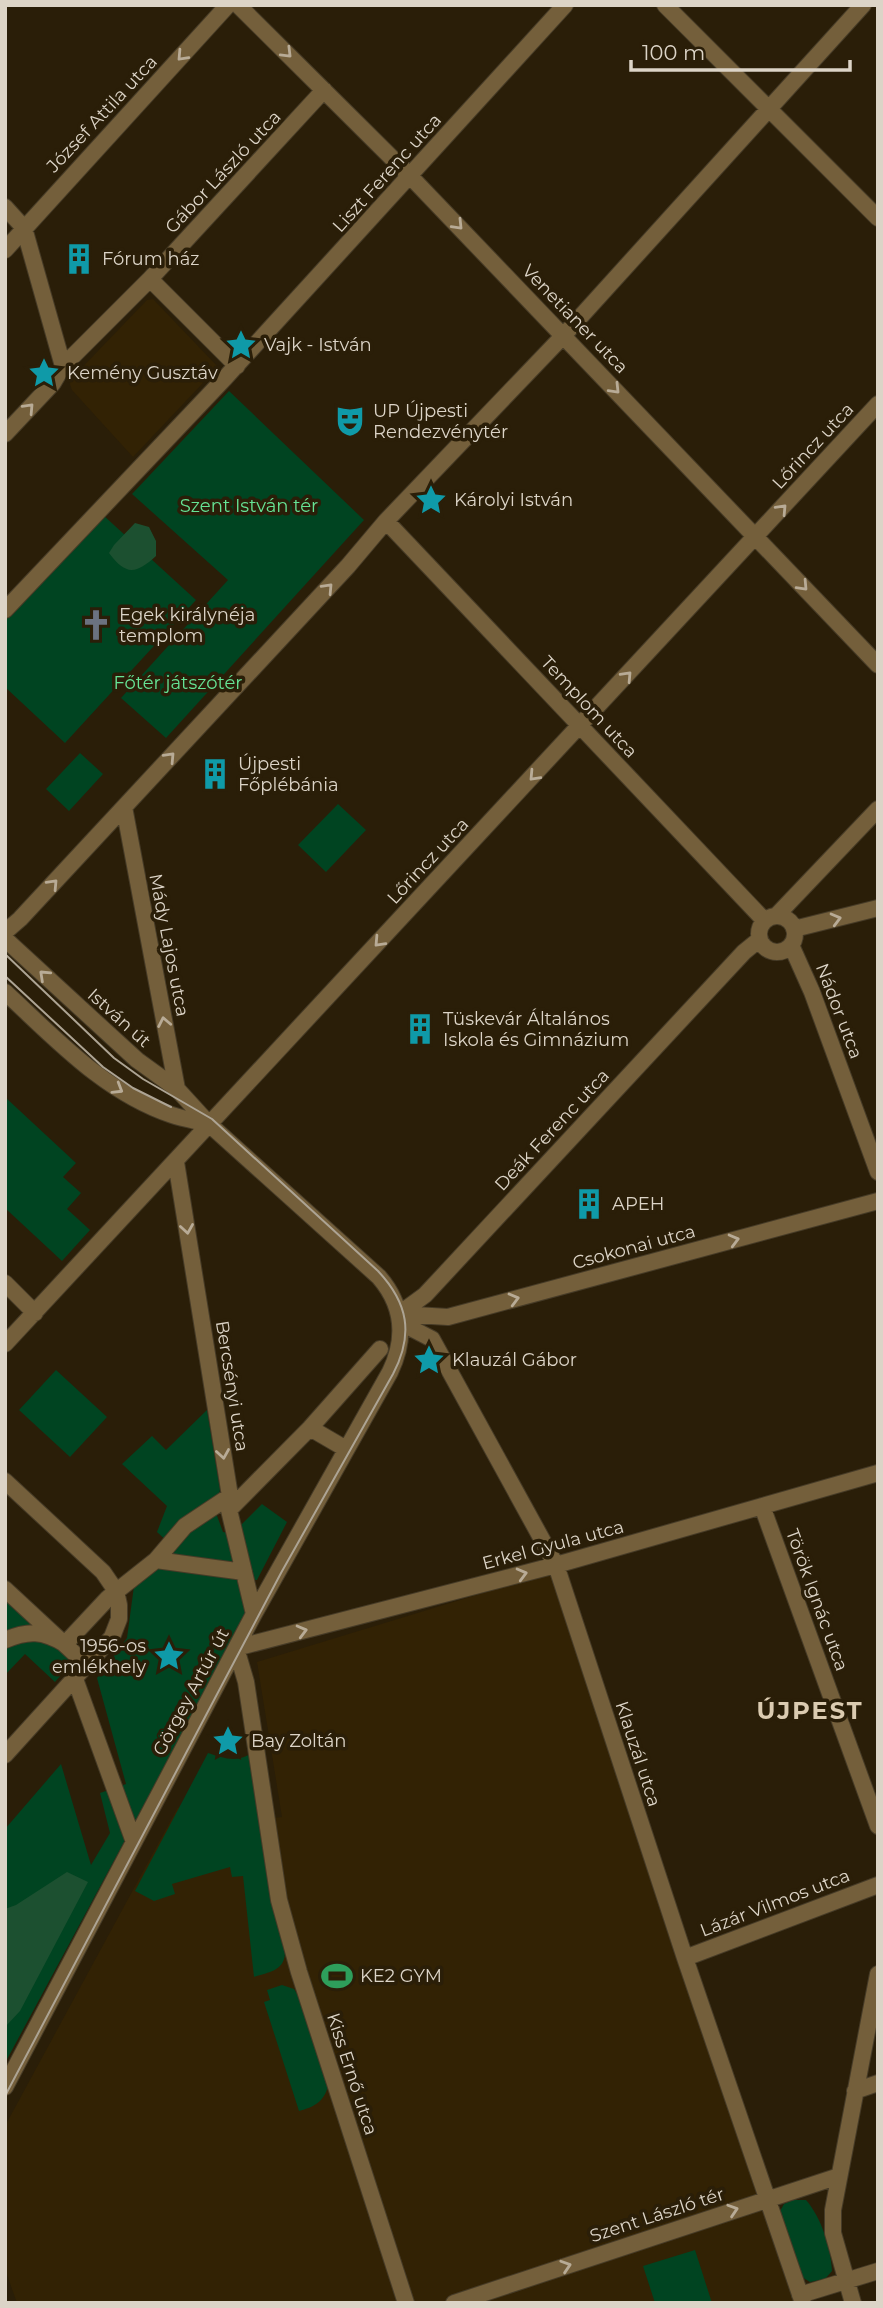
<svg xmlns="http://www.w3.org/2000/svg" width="883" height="2308" viewBox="0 0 883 2308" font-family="Montserrat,sans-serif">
<rect width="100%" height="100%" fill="#2a1e08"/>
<path fill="#322204" d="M153 299 218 367 133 457 72 390 70 384 71 379 147 300Z
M552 1572 796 2303H17L5 2269V2126L178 1807 213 1826 282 1817 257 1662Z"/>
<path fill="#004421" d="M229 391 364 520 166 738 121 698 228 580 132 494Z
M103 515 196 600 65 743 5 687V619Z
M80 753 103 774 69 811 46 789Z
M338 804 366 830 326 872 298 845Z
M5 1097 76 1163 63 1177 81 1193 67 1209 90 1230 62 1261 5 1208Z
M56 1370 107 1417 70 1457 19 1410Z
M207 1410 220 1489 216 1513 223 1532 229 1533 249 1610 5 2063V1829L61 1764 91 1865 110 1833 100 1793 126 1784 97 1678 127 1638 134 1586 170 1544 157 1532 167 1506 122 1464 152 1436 166 1450Z
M262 1504 287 1522 257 1580H251L240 1526Z
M5 1597 42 1631 34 1640 51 1644 75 1659 55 1682 25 1654 5 1675Z
M208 1753C223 1758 236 1763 250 1754L270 1884 285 1953C284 1971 269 1972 254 1977L243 1876 232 1877 230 1867 172 1884 175 1894 154 1901 135 1891Z
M282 1985 294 1989 299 1997 328 2086C324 2102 314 2107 299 2111L264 2002 270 2000 267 1990Z
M793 2200H806C821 2217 831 2248 832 2271L825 2279 810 2282 802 2277 779 2213 784 2204Z
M695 2250 712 2303H655L643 2266Z"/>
<path fill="#1c5030" d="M135 523 149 527 156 541V556C136 574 126 576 109 553L114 545Z
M67 1872 88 1882 20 2011 5 2027V1909L16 1905Z"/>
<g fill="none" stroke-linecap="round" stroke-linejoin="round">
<defs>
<path id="minor" d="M238 5 410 176 878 665
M665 5 878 218
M5 207 24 228 63 366
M5 250 228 5
M150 279 237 366
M5 434 53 383 63 366 150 279 324 90
M386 521 764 920
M5 610 225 378 565 5
M124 807 177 1089
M777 915 878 809
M759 934a18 18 0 1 1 36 0a18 18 0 1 1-36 0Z
M794 929 878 908
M5 932 20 919 348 566 386 521 564 335 863 5
M5 939 137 1060 177 1089 209 1124 379 1277C404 1306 406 1339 390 1372L254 1614 5 2087
M791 945 812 992 878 1172
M5 992C56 1039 104 1092 172 1115 184 1119 197 1121 209 1124
M176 1162 230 1496 229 1510 254 1614
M5 1283 35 1313
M399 1314 425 1295 744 952 760 939
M399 1314 448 1317 878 1201
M401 1323 432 1339 556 1565 685 1958 803 2303
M5 1344 878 404
M310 1428 346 1449
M5 1481 103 1572 116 1591 119 1605V1619L112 1637 5 1755
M762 1506 878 1826
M229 1510 310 1428 380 1349
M156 1560 244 1572
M5 1589 88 1666
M5 1640C29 1630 43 1631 65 1644L108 1598 156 1560 185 1526 230 1496
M236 1648 246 1682 279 1900 299 1972 406 2303
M236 1648 556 1565 878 1473
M75 1679 134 1842
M685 1958 878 1885
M855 2091 878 2083
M800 2295 878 2271
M454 2303 839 2176
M853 2303 833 2233V2210L878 1974"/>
</defs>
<use href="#minor" stroke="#463b27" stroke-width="18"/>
<use href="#minor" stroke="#745f3b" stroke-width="16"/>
<path stroke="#ada494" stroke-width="2" d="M5 954 114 1058 143 1079 212 1119 378 1271C408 1303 414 1334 393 1374L281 1573 5 2096
M5 976 103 1067 133 1088 171 1107"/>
</g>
<defs><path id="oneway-chevron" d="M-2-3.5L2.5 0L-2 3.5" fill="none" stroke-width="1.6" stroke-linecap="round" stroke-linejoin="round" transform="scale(1.75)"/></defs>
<g stroke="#b8ab96">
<use href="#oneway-chevron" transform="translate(287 53) rotate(45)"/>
<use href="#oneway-chevron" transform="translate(182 56) rotate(133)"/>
<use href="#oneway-chevron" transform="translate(458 225) rotate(46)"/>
<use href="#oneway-chevron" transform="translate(615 389) rotate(46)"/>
<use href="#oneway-chevron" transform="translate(29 408) rotate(-47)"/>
<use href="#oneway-chevron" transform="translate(782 509) rotate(-47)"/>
<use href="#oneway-chevron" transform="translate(803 586) rotate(47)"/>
<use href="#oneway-chevron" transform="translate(328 588) rotate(-47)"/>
<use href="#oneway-chevron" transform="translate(627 676) rotate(-47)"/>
<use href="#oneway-chevron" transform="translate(170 757) rotate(-47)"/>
<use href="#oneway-chevron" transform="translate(534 776) rotate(133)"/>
<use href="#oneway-chevron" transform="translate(53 884) rotate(-47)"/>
<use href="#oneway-chevron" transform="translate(836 919) rotate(-15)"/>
<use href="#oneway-chevron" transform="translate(379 942) rotate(133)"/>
<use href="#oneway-chevron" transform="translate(44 975) rotate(-137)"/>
<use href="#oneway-chevron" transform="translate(164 1022) rotate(-101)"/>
<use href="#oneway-chevron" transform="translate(118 1089) rotate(31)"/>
<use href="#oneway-chevron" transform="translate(187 1229) rotate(81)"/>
<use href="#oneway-chevron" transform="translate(734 1240) rotate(-15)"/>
<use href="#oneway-chevron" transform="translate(514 1299) rotate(-15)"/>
<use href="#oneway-chevron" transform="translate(223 1454) rotate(81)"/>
<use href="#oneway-chevron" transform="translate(522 1574) rotate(-15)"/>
<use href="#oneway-chevron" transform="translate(302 1631) rotate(-15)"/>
<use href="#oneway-chevron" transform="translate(733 2210) rotate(-18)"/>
<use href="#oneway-chevron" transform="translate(566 2266) rotate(-18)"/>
</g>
<defs>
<symbol id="building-bare" viewBox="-9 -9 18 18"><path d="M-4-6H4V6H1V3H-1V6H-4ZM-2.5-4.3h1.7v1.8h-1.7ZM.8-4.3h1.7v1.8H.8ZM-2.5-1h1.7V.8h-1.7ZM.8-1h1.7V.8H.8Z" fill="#0f9aa8" stroke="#2a1e08" stroke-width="2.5" paint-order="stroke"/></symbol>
<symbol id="sight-bare" viewBox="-9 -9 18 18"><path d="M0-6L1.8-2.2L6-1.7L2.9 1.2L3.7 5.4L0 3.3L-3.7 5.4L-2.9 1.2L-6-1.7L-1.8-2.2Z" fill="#0f9aa8" stroke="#2a1e08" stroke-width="2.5" paint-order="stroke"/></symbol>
<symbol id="theatre-bare" viewBox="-9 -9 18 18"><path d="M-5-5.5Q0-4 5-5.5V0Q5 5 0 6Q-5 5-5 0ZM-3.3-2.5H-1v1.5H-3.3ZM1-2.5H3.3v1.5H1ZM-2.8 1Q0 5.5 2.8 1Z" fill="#0f9aa8" stroke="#2a1e08" stroke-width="2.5" paint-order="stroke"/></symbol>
<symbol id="church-bare" viewBox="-9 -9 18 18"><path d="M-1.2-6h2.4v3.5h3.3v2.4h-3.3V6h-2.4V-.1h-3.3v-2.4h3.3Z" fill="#6b7280" stroke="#2a1e08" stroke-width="2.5" paint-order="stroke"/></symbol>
<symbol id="stadium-bare" viewBox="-9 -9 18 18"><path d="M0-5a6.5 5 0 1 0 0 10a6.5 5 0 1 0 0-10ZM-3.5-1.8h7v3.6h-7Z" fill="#2e9e5b" stroke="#2a1e08" stroke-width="2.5" paint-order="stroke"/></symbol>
</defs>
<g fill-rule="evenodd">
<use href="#building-bare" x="57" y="237" width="44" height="44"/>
<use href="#sight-bare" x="219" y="323" width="44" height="44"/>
<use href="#sight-bare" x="22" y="351" width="44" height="44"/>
<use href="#theatre-bare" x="328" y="399" width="44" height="44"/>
<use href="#sight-bare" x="409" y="478" width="44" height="44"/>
<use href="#church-bare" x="74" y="603" width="44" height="44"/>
<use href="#building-bare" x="193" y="752" width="44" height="44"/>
<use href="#building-bare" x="398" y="1007" width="44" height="44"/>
<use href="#building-bare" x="567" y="1182" width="44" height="44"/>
<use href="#sight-bare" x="407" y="1338" width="44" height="44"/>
<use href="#sight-bare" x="147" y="1634" width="44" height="44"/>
<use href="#sight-bare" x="206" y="1719" width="44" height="44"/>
<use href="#stadium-bare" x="315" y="1954" width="44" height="44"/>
</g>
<g text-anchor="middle" stroke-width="7" stroke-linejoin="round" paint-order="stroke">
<g font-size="18" fill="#dcd4c7" stroke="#2a1e08">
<text transform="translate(102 114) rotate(-47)" y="6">József Attila utca</text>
<text transform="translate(223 172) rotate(-47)" y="6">Gábor László utca</text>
<text transform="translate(387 173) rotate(-48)" y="6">Liszt Ferenc utca</text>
<text transform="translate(575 319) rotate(46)" y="6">Venetianer utca</text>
<text transform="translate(813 446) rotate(-47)" y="6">Lőrincz utca</text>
<text transform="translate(589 707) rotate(47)" y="6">Templom utca</text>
<text transform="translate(428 861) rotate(-47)" y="6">Lőrincz utca</text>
<text transform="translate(169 945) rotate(79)" y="6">Mády Lajos utca</text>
<text transform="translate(839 1011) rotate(69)" y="6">Nádor utca</text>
<text transform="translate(119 1018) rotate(42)" y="6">István út</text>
<text transform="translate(552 1130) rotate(-47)" y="6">Deák Ferenc utca</text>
<text transform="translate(634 1247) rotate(-15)" y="6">Csokonai utca</text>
<text transform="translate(232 1386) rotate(81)" y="6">Bercsényi utca</text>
<text transform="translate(553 1545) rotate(-15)" y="6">Erkel Gyula utca</text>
<text transform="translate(817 1600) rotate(70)" y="6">Török Ignác utca</text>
<text transform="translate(191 1692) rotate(-62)" y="6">Görgey Artúr út</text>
<text transform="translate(638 1754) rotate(72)" y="6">Klauzál utca</text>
<text transform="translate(775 1903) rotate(-21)" y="6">Lázár Vilmos utca</text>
<text transform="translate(352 2074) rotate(72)" y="6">Kiss Ernő utca</text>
<text transform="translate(657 2215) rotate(-18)" y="6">Szent László tér</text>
</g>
<g font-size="18" fill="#dcd4c7" stroke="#2a1e08" text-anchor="start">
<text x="102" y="265">Fórum ház</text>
<text x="264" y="351">Vajk - István</text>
<text x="67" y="379">Kemény Gusztáv</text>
<text x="373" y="417">UP Újpesti<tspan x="373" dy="21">Rendezvénytér</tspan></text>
<text x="454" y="506">Károlyi István</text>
<text x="119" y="621">Egek királynéja<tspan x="119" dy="21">templom</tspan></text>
<text x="238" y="770">Újpesti<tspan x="238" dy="21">Főplébánia</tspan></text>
<text x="443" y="1025">Tüskevár Általános<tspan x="443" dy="21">Iskola és Gimnázium</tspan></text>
<text x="612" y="1210">APEH</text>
<text x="452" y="1366">Klauzál Gábor</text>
<text x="146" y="1652" text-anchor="end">1956-os<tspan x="146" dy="21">emlékhely</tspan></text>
<text x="251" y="1747">Bay Zoltán</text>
<text x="360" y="1982">KE2 GYM</text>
</g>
<g font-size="18" fill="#66e495" stroke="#2a1e08">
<text x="249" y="512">Szent István tér</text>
<text x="178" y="689">Főtér játszótér</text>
</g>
<g font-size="24" font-weight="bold" letter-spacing="2" fill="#dbcbb1" stroke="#2a1e08">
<text x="810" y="1719">ÚJPEST</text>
</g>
</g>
<rect width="883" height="2308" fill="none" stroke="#dcd4c7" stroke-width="14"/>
<path d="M631 60v10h219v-10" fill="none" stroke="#dcd4c7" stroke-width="3.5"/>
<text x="642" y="60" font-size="21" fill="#dcd4c7" stroke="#2a1e08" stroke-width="5" paint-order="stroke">100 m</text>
</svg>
